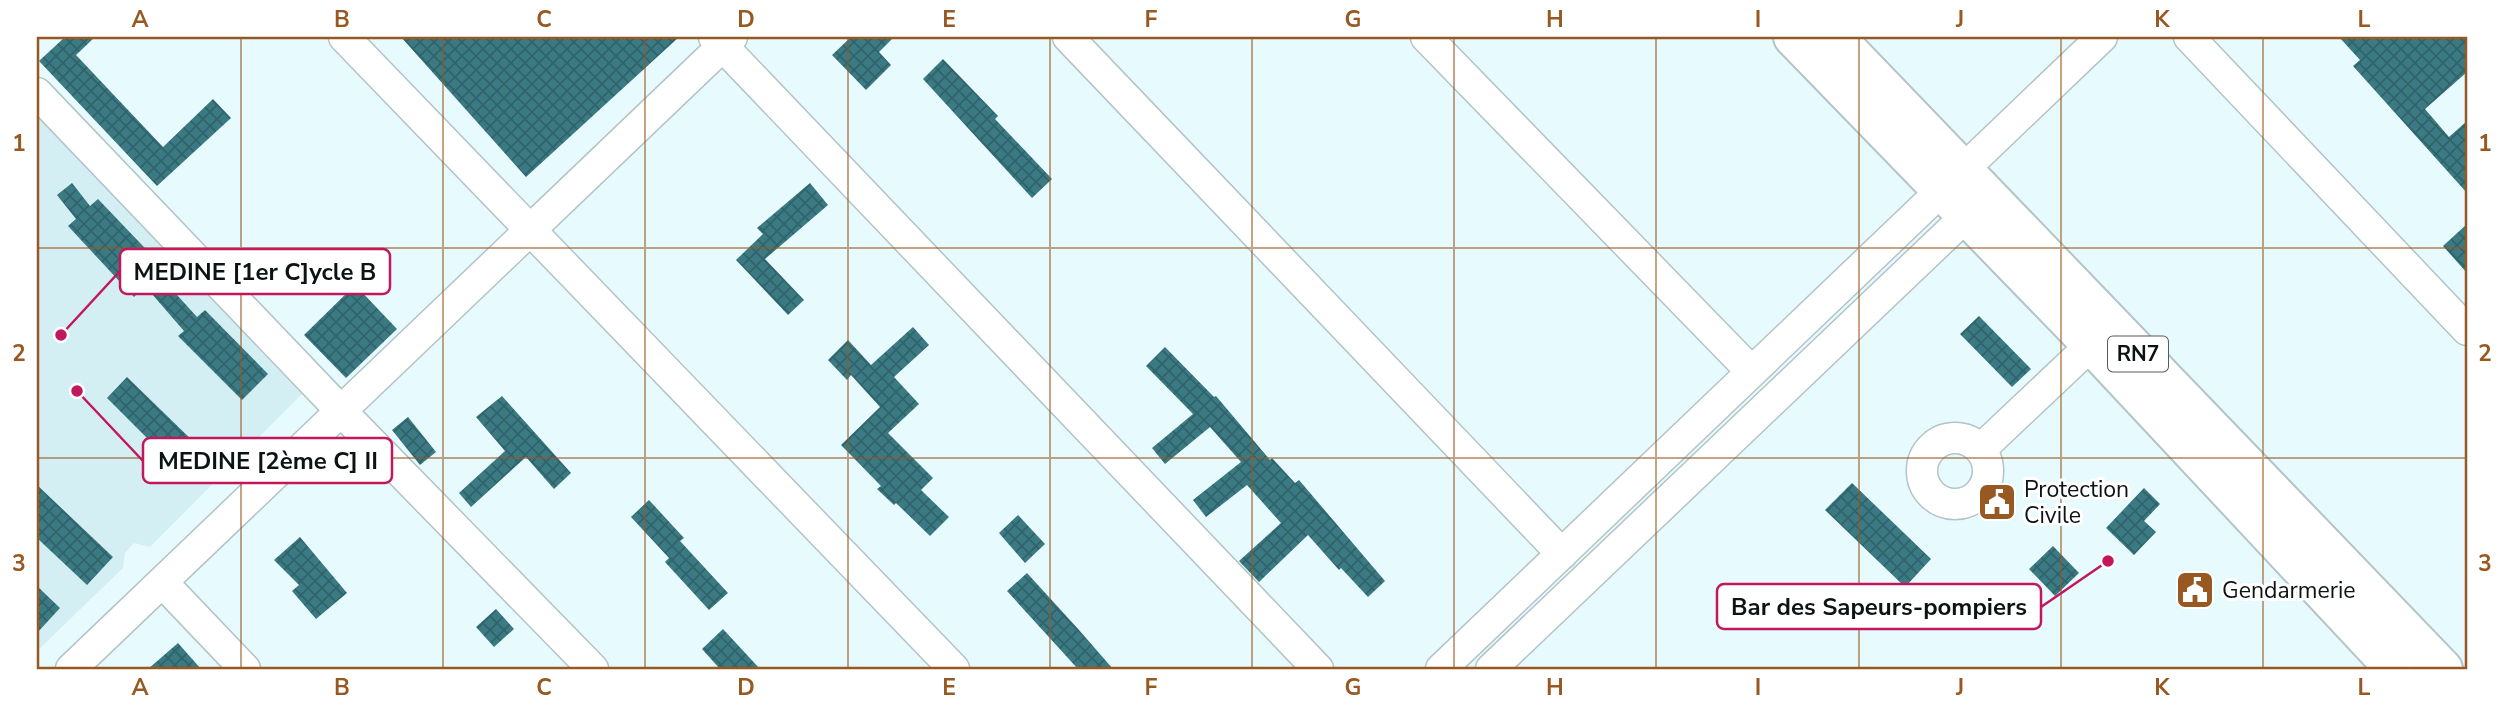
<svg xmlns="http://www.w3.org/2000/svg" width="2504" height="706" viewBox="0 0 2504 706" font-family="'Nunito Sans',sans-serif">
<defs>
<pattern id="building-cross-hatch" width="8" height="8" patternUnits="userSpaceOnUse" patternTransform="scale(1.75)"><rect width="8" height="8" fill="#3b7a83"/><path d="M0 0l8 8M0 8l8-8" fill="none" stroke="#30636a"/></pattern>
</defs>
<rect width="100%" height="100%" fill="#e7fafd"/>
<path fill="#d4eff4" d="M37 116 302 394 150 547 134 543 125 553 123 568 37 651Z"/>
<path fill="url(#building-cross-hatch)" d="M65 37H95L76 55 163 147 213 99 231 118 157 186 39 61Z
M401 37H679L526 177Z
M851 37H894L879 52 891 65 866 90 832 55Z
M2339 37H2467V72L2425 109 2449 137 2467 121V193L2353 66 2360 60Z
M943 59 998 116 995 119 1052 179 1032 198 923 79Z
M72 183 90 206 98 199 164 268 158 274 197 317 205 310 268 374 242 400 178 336 184 331 145 286 134 297 68 226 76 219 57 195Z
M810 183 828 205 765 259 804 300 788 315 736 260 763 234 757 228Z
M2467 224V273L2443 246Z
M355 285 397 329 346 378 304 335Z
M1979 316 2031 369 2012 387 1960 334Z
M913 327 929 345 894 377 919 404 888 433 933 478 921 490 949 517 930 536 896 503 894 505 877 489 881 486 841 445 880 407 851 375 847 380 828 360 848 340 871 365Z
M1165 347 1214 397 1216 396 1270 460 1272 458 1295 483 1299 480 1385 581 1368 597 1341 568 1339 570 1308 535 1259 582 1239 561 1281 523 1247 485 1206 517 1193 500 1241 462 1210 427 1165 464 1152 448 1193 414 1146 366Z
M127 377 198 446 177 468 107 398Z
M502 396 571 473 554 489 526 457 471 507 459 493 505 451 476 417Z
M408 417 436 452 420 465 392 430Z
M1852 483 1931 559 1905 587 1825 510Z
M37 485 113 557 87 585 37 538Z
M2144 488 2160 504 2144 521 2156 532 2134 555 2106 528Z
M649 500 684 538 680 541 728 593 709 610 665 562 669 558 631 517Z
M1018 515 1045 544 1025 563 999 533Z
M300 537 347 593 316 619 292 591 299 585 274 560Z
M2053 546 2079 573 2055 596 2029 569Z
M1027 573 1079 630 1113 669H1078L1007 591Z
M37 586 60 608 37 633Z
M496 609 514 629 494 647 476 627Z
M723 629 760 669H720L702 649Z
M178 643 201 669H148Z"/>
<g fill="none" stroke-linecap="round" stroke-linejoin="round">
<defs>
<path id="minor" d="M344 37 954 669
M714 37 1318 669
M1068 37 1562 554
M1426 37 1752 372
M2189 37 2467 330
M37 93 341 411 593 669
M1922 471a33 33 0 1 1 66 0a33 33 0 1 1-66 0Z
M1981 449 2108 329
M162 582 245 669
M71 669 732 37
M1441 669 2102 37
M1491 669 1982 201"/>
<path id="highway" d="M1793 37 2092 345 2395 669
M1835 37 2443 669"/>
</defs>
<use href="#minor" stroke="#b3c4c7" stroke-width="33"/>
<use href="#highway" stroke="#b3c4c7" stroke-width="42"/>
<use href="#minor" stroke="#fff" stroke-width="30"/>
<use href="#highway" stroke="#fff" stroke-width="38"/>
</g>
<path fill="none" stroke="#985821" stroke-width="2" stroke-opacity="0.55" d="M241 37V669M443 37V669M645 37V669M848 37V669M1050 37V669M1252 37V669M1454 37V669M1656 37V669M1859 37V669M2061 37V669M2263 37V669M37 248H2467M37 458H2467"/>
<defs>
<symbol id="civic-square" viewBox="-11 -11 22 22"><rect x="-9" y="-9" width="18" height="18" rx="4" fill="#985821" stroke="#fff"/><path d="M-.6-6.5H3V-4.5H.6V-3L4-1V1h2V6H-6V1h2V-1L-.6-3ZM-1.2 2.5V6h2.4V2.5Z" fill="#fff"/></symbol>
</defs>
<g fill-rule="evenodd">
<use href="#civic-square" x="1975" y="480" width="44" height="44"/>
<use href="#civic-square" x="2173" y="568" width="44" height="44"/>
</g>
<g text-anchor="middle" stroke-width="6" stroke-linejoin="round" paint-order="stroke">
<rect fill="#fff" stroke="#565a5a" stroke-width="2" x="2108" y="336.5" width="60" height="35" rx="5"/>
<g font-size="21" font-weight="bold" fill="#0d1314">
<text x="2138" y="361">RN7</text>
</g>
<g font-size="23" fill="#0d1314" stroke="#fff" text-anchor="start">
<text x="2024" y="497">Protection<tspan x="2024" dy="26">Civile</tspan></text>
<text x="2222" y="598">Gendarmerie</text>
</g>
</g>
<path fill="none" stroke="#c2185b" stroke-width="2.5" d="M61 335L120 271M77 391L143 461M2108 561L2041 607"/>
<g fill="#c2185b" stroke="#fff" stroke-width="2.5">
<circle cx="61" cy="335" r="7"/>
<circle cx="77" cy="391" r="7"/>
<circle cx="2108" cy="561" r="7"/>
</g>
<g fill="#fff" stroke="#c2185b" stroke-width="2.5">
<rect x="120" y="249" width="270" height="45" rx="7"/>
<rect x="143" y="438" width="249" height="45" rx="7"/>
<rect x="1717" y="584" width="324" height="45" rx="7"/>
</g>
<g font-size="24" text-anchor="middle" font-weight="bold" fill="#0d1314">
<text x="255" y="280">MEDINE [1er C]ycle B</text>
<text x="268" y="469">MEDINE [2ème C] II</text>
<text x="1879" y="615">Bar des Sapeurs-pompiers</text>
</g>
<rect width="2504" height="706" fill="none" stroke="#ffffff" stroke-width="77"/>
<rect x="38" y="38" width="2428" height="630" fill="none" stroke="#985821" stroke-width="2.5"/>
<g font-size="23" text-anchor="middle" font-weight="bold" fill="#985821">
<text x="140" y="27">A</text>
<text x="342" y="27">B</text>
<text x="544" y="27">C</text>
<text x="746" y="27">D</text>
<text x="949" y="27">E</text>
<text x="1151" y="27">F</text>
<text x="1353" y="27">G</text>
<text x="1555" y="27">H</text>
<text x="1758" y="27">I</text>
<text x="1960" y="27">J</text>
<text x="2162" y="27">K</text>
<text x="2364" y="27">L</text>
<text x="19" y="151">1</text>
<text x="2485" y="151">1</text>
<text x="19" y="361">2</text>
<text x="2485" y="361">2</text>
<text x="19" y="571">3</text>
<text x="2485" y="571">3</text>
<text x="140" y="695">A</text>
<text x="342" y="695">B</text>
<text x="544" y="695">C</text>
<text x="746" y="695">D</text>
<text x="949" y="695">E</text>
<text x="1151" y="695">F</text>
<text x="1353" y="695">G</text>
<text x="1555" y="695">H</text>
<text x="1758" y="695">I</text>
<text x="1960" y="695">J</text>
<text x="2162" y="695">K</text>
<text x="2364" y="695">L</text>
</g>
</svg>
